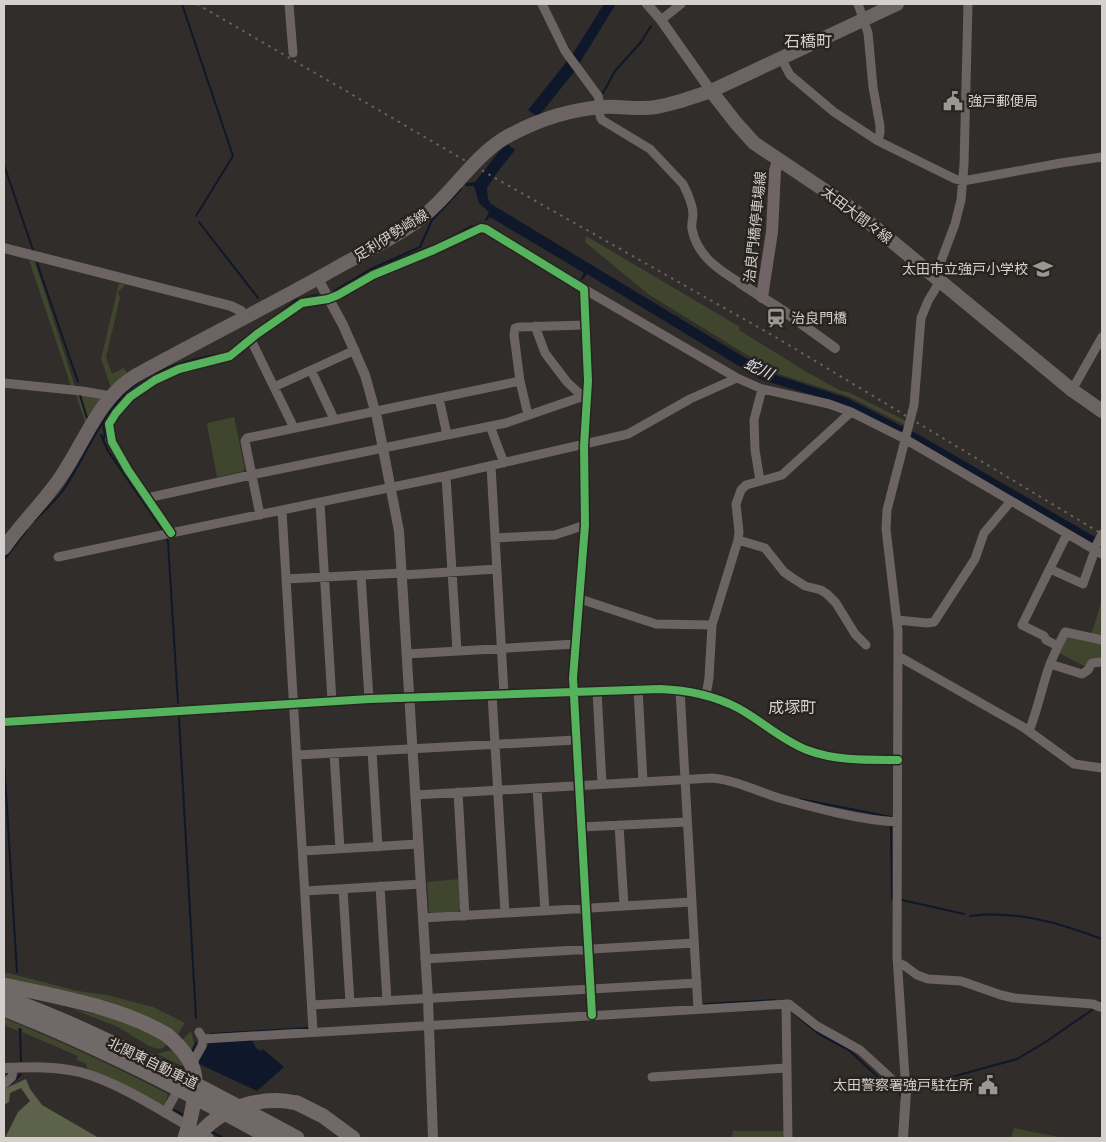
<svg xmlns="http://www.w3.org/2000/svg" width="1106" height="1142" viewBox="0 0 1106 1142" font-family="'Nunito Sans','Noto Sans JP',sans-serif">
<rect width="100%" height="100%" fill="#302d2b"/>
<path fill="#40462e" d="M586 236 740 327 739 330 805 371 841 391 848 392 906 421 905 425 850 397 776 373 648 294 585 242Z
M29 260 35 262 75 387 71 386Z
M119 283 125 285 118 292 120 298 106 357 112 374 124 368 129 376 111 388 101 359Z
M4 385 106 396 86 425 76 395 4 388Z
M234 417 245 469 244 471 217 477 207 425 208 423Z
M1102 600V638L1091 635Z
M1066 634 1102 641V661L1088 668 1057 652Z
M460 879 461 908 458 912 431 913 429 912 427 882Z
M4 972 78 991 107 995 153 1007 185 1023 176 1037 163 1048 158 1049 149 1046 116 1026 72 1009 94 1014 99 1013 76 997 4 977Z
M4 1018C60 1041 114 1066 168 1094L166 1101 168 1103 163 1107 88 1070 86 1064 77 1060 78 1056 22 1032V1029L18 1028V1031L4 1025Z
M191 1031 194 1044 182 1066 157 1054 172 1050Z
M1014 1128 1064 1138H1011Z
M733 1131H786L785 1138H732Z"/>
<path fill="#5d634a" d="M26 1079 30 1089 42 1105 99 1138H5L18 1112 30 1101 21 1088 10 1093 9 1102 4 1105V1089Z"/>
<path fill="#0f182a" d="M604 4H616L574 72 538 117 528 110 572 55Z
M507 144 515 150 496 174 487 188 488 199 491 204 770 373 847 398 921 436 1102 541V550L902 432 836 402 762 380 587 274 582 280H580L584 273 490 217 486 221 485 220 489 212 479 203 474 186H466L465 185 466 183 475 182 502 148Z
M252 1040 256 1048 260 1051 263 1049 284 1067 257 1091 199 1064V1061L209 1043Z"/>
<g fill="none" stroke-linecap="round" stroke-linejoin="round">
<path stroke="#0f182a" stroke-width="2" d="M182 4 233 156 196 216
M603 93 615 71 641 42 651 26
M4 165 33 250
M199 222 258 298
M446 240 472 226
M388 261 391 262 435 245
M37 263 78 382
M334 291 371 269 420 247 432 220 461 189
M282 311 296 300 317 295
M240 342 248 336
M80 395 87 418
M101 435 108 451 164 532
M103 439 105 435 103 424
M34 521C43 512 53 503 61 493 82 464 95 427 119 400 143 371 186 360 221 354
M166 536 168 542 178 703
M4 560 27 530
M179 718 196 1018
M4 760 17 972
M800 799 891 817
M891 826 892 899
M902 900 964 914
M970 916C1016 910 1060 923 1102 939
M1101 1001H1102
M705 1004 776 1000
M795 1014 819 1034 849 1050 879 1078 899 1092 901 1097
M20 1029 21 1061
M211 1034 310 1028
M192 1053 196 1043
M12 1083 21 1074
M908 1089 1017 1059 1044 1043 1092 1010
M174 1110 185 1116
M210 1131 223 1138"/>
<path stroke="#6c6363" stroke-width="9" d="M289 4 293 53
M542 4 565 51 598 96C601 104 597 114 602 120L650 149 683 184C687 192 693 204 693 214 693 219 691 224 692 229 697 256 719 270 740 283
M858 4 868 33 873 87 880 126V133L878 141
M661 20 681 4
M781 58 790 75 834 112 878 141 955 179 963 181 1061 163 1102 157
M935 277 955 224 961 200 964 165 968 4
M584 289 737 378 762 389 829 404 851 412 905 439 1102 554
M535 326 545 353 567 382 582 396
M251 340 294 428
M311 370 334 419
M4 383 82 391 111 396
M274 387 355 350
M1072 390 1102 337
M439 398 447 435
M528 415 520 381 514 335 515 328 519 327 585 325
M490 426 504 463
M491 466 504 694
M446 476 457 651
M760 481 755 450 754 420 762 389
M147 498 251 475 506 423 587 395
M320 503 332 701
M282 511 313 1031
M260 515 245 441 247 438 520 381
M171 533 128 470 112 442 109 424 116 413 130 397 155 380 179 369 230 356 257 334 302 303 328 299 338 295 373 275 434 250 481 228 486 229 584 289 588 381 584 446 585 525 573 678 592 1015
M1067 534 1022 625 1044 636 1046 640 1058 646 1065 632 1102 640
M495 538 555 535 585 525
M738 540 765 548 784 572 791 577 805 586 821 590 827 594 836 603 855 634 866 645
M1094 550 1102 534
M58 557 171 533 446 476 628 434 690 399 737 378
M1050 569 1083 584 1095 550
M361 575 369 699
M403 575 497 569
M286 579 403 573
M580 599 656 624 712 625
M897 620 927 623 934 622 975 559 984 533 1011 501
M1058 646 1050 664 1082 674 1088 670 1092 663 1102 662
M407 654 576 644
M898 656 1023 727 1074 764 1102 768
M638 689 643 781
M680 690 698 1009
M597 691 602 784
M492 694 505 913
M706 695 709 678 712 625 738 540 739 532 736 504 741 490 746 485 782 475 851 412
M1029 731C1038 709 1042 686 1050 664
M372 751 378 847
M334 753 340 849
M297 755 576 740
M537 788 545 911
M458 792 465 916
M415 795 712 778C735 780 757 791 779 798 815 808 860 820 897 822
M619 825 624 906
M581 827 687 822
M303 851 418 844
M380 886 387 1001
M343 889 350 1003
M305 891 421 884
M423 918 691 902
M425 959 694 943
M898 963 905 966 917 975 928 979 961 981 1001 995 1014 998 1093 1004 1100 1007
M786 1004 788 1138
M312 1005 697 983
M203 1039 789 1004 817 1026 860 1050 906 1092
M190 1067 202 1046 203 1039 199 1032
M652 1077 786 1068
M4 1084 12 1077 13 1068
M906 1092 897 956 898 631 886 529 887 510 914 405 921 318 928 301 940 281
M165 1113 174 1097"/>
<path stroke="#6c6363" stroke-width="10" d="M647 4 661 20 711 91
M4 248 231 306 241 311 245 317
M318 279 343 325 365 375 377 418 399 531 428 999 433 1138
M740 283 785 312 835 348
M4 722 369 699 660 689C688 690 713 695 738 708 762 721 781 740 807 750 836 761 867 760 898 760
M4 1068C30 1067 55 1066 80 1072 122 1083 171 1117 209 1138
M903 1138 906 1092"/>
<path stroke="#706466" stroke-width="12" d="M762 297 772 232 775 171 778 160"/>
<path stroke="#6c6363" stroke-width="14" d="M711 91 736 123 754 143 854 210 1072 390 1102 411
M4 548C22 522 45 501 62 475 85 441 99 398 135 376 202 339 271 305 338 267 363 253 390 240 413 224 450 199 472 155 510 135 538 120 572 109 604 107 621 106 639 110 656 107 675 104 693 97 711 91L897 4"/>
<path stroke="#716868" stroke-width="15" d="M4 985C57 997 121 1007 167 1035
M4 997C30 1007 56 1017 82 1029 155 1062 226 1100 297 1138
M4 1009C96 1045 184 1091 271 1138
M297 1103 323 1116 353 1138"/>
<path stroke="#686362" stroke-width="2" stroke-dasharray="2.5 5" stroke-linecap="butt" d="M197 4 495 178 772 335 1102 534"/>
<path stroke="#716868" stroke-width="15" d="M167 1035C180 1046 195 1063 195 1081 196 1097 190 1123 185 1138
M197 1138C218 1108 261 1095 297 1103"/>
<defs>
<path id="cycleway" d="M171 533 128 470 112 442 109 424 116 413 130 397 155 380 179 369 230 356 257 334 302 303 328 299 338 295 373 275 434 250 481 228 486 229 584 289 588 381 584 446 585 525 573 678 592 1015
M4 722 369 699 660 689C688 690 713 695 738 708 762 721 781 740 807 750 836 761 867 760 898 760"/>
</defs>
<use href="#cycleway" stroke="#29231e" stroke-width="11"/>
<use href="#cycleway" stroke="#56b35d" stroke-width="8"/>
</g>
<defs>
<symbol id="civic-bare" viewBox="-9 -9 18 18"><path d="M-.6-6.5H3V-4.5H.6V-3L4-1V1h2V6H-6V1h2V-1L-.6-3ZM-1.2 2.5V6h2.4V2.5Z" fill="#9b9794" stroke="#29231e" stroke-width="2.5" paint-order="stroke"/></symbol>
<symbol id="school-bare" viewBox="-9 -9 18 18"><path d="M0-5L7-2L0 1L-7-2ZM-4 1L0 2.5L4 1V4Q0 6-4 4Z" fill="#9b9794" stroke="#29231e" stroke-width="2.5" paint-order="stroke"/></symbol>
<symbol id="station-bare" viewBox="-9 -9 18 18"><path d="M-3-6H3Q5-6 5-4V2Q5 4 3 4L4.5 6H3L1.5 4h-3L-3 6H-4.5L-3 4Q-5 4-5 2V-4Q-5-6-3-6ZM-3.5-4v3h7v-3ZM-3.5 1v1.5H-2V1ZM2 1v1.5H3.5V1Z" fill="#9b9794" stroke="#29231e" stroke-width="2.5" paint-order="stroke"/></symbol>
</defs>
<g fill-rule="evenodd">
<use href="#civic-bare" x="939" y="87" width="28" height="28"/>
<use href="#school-bare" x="1029" y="255" width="28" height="28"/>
<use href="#station-bare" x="762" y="304" width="28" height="28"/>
<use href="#civic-bare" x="974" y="1071" width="28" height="28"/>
</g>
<g text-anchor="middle" stroke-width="5" stroke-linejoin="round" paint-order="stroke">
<g font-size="14" fill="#d4d0cd" stroke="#29231e" text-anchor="start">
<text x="968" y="106">強戸郵便局</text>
<text x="1028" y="274" text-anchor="end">太田市立強戸小学校</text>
<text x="791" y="323">治良門橋</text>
<text x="973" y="1090" text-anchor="end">太田警察署強戸駐在所</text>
</g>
<g font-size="14" fill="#d4d0cd" stroke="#29231e">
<text transform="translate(857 215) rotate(37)" y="5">太田大間々線</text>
<text transform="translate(755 227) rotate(-84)" y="5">治良門橋停車場線</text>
<text transform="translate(391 235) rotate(-32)" y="5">足利伊勢崎線</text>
<text transform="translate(153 1063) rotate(26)" y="5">北関東自動車道</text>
</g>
<g font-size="15" font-style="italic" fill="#dae4f8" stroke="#29231e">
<text transform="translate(759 369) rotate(25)" y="5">蛇川</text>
</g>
<g font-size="16" fill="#d4d0cd" stroke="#29231e">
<text x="808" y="47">石橋町</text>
<text x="792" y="713">成塚町</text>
</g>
</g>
<rect width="1106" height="1142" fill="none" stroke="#d4d0cd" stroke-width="10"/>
</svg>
